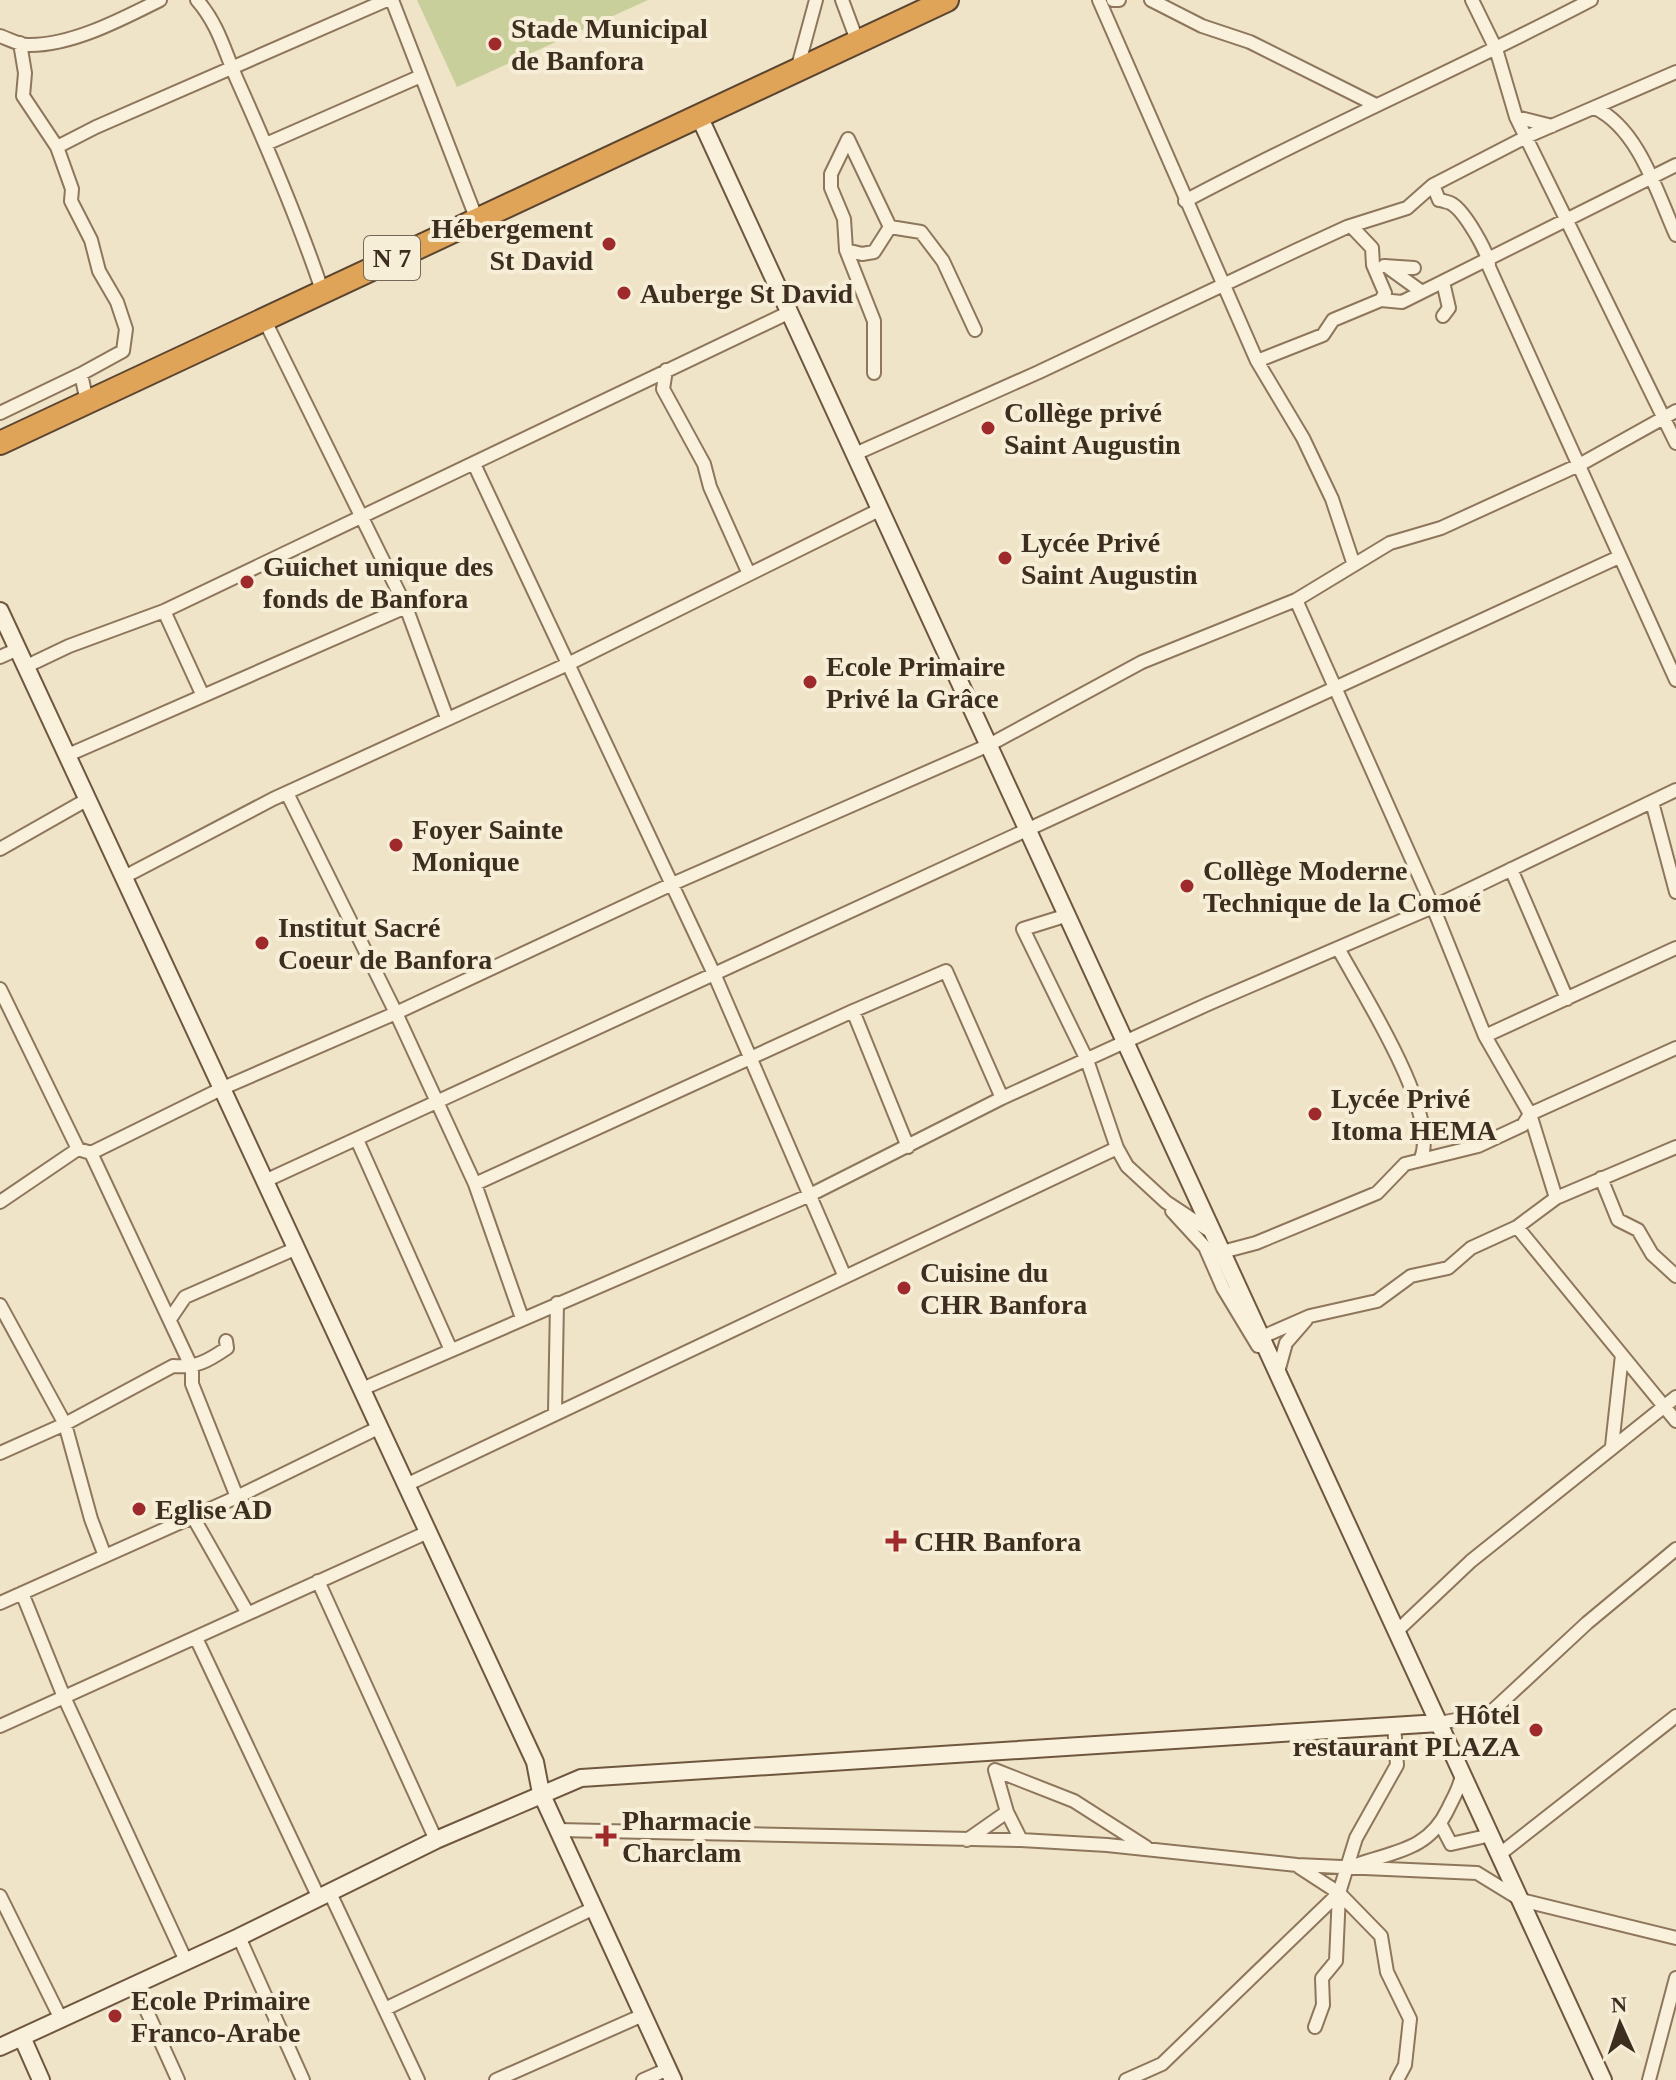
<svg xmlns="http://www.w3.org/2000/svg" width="1676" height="2080" viewBox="0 0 1676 2080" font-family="Georgia,serif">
<rect width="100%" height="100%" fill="#f0e4c8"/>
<path fill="#c9cf9b" d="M417 0H648L457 87Z"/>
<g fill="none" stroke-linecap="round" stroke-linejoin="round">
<defs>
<path id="street" d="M197 0C219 25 225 53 238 82 269 151 298 219 322 290
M392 0 477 220
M842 0 858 43
M1099 0 1257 361 1303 438 1332 499 1354 565
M1113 0H1119
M1151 0 1202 26 1250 42 1374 104
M1472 0 1496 49 1516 117 1676 443
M0 36C9 39 20 46 30 45 73 45 122 19 160 0
M20 43 25 73 23 96 57 147 72 189 71 201 91 240 99 271 117 302 126 329 123 351 81 374 87 402
M797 70 816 0
M1595 108C1639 129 1657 193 1676 235
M1516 117 1552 126
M848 139 890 227 874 252 862 254 846 250 844 219 831 188V174Z
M266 144 421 76
M57 147 96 127 387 0
M1433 185 1439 200C1440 200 1452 203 1452 204 1464 211 1490 254 1489 267L1676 680
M1185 201C1318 130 1457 70 1591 0
M1351 226 1372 248 1373 265 1385 293 1381 300
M890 227 921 232 943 261 975 330
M846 250 874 321V373
M1384 266 1414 268
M1386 266 1422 292
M1443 316 1449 308 1443 282
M264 319 406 607 447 718
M1257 361 1323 335 1333 320 1381 300 1402 302 1676 165
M666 370 663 389 704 464 710 487 749 574
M0 413 81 374
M855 454 1039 372 1297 250 1347 227 1407 208 1433 185 1526 137 1676 72
M474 464 715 976 845 1277
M1296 600 1433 907 1485 1036 1530 1114 1556 1198
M164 611 203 696
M0 657 18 649
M27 666 69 646 164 611 790 312
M68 755 406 607
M287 793 396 1013 475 1184 522 1318
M1652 802 1676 892
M0 849 88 799
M1511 869 1567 999
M124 877 273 799 568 664 881 509
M1068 915 1023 929 1087 1060 1117 1148 1127 1166 1166 1202 1210 1231 1222 1252 1256 1243 1377 1193 1405 1164 1478 1146 1523 1125 1530 1114 1676 1048
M1338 948C1361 991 1440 1113 1421 1158
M0 989 78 1149
M1485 1036 1676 948
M358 1142 451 1350
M908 1147 853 1011 946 971 1002 1098
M91 1153 192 1368V1384L237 1497
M1601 1178 1618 1220 1638 1230 1652 1254 1676 1276
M267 1180 1619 557
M475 1184 853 1011
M0 1202 78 1149 91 1153 223 1088 396 1013 670 885 989 745 1142 662 1296 600 1390 543 1441 528 1581 464 1676 411
M1172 1211 1205 1247 1223 1288 1258 1346
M1517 1227 1676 1421
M0 1305 65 1424 91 1519 105 1556
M170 1319 185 1297 297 1248
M1262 1337 1310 1316 1377 1301 1411 1276 1448 1268 1471 1248 1517 1227 1556 1198 1676 1147
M1278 1372 1286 1343 1306 1320
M362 1389 808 1196 1002 1098 1208 1004 1433 907 1676 790
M555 1412 557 1303
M1612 1446 1622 1355
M0 1453 65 1424 173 1366C196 1368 208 1361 227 1348L226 1341
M406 1485 1117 1148
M193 1517 247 1612
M318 1581 436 1840
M22 1593 64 1697 186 1961
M0 1603 237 1497 380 1427
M1397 1631 1471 1561 1676 1397
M196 1638 319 1898
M1439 1723 1489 1714 1587 1623 1676 1549
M0 1726 428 1532
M1007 1812 1021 1840
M1441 1825 1451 1844 1491 1835
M558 1830 1021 1840 1107 1845 1297 1865 1477 1873 1521 1900 1676 1938
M967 1840 1007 1812 995 1770 1074 1801 1146 1847
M1500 1854 1676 1716
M1359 1864C1397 1851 1429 1849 1448 1809 1454 1796 1460 1788 1462 1774
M1299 1867 1339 1893 1381 1936 1387 1972 1410 2019 1405 2065 1397 2080
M330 1893 418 2080
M0 1896 61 2019
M239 1937 303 2080
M135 1985 178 2080
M385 2009 594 1908
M1315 2027 1323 2005 1322 1978 1336 1961 1339 1893 1356 1838 1397 1765 1394 1725
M496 2080 643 2015
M643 2080 668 2069
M1126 2080 1162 2064 1339 1893
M1649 2080 1676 1978"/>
<path id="secondary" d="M699 116 1603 2080
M0 611 535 1762 541 1793 673 2080
M22 2037 41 2080
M0 2047 239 1937 436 1840 581 1778 1439 1723"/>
<path id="highway" d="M0 443 947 0"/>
</defs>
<use href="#street" stroke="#8d765c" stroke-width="16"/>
<use href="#secondary" stroke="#6f573f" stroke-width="20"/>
<use href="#highway" stroke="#5b4430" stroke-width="26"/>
<use href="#street" stroke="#faf1dc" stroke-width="12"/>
<use href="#secondary" stroke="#faf1dc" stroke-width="16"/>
<use href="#highway" stroke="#e0a458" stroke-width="22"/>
</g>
<g fill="#9e2a2b" stroke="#f7eed8" stroke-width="3">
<circle cx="495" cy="44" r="8"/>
<circle cx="609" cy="244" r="8"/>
<circle cx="624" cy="293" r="8"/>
<circle cx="988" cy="428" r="8"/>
<circle cx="1005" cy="558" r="8"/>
<circle cx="247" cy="582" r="8"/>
<circle cx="810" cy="682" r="8"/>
<circle cx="396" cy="845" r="8"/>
<circle cx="1187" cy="886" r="8"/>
<circle cx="262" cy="943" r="8"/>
<circle cx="1315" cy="1114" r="8"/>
<circle cx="904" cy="1288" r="8"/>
<circle cx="139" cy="1509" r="8"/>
<path d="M892 1529h8v8h8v8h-8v8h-8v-8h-8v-8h8z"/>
<circle cx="1536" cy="1730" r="8"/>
<path d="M602 1824h8v8h8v8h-8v8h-8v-8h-8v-8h8z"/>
<circle cx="115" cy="2016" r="8"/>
</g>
<g text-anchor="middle" stroke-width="8" stroke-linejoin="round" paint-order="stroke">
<rect fill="#f7eed8" stroke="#756857" stroke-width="2" x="364" y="236" width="56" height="44" rx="6"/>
<g font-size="26" font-weight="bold" fill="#3d2e20">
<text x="392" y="267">N 7</text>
</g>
<g font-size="28" font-weight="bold" fill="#3d2e20" stroke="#f7eed8" text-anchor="start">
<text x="511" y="38">Stade Municipal<tspan x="511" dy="32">de Banfora</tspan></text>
<text x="593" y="238" text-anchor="end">Hébergement<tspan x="593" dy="32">St David</tspan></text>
<text x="640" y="303">Auberge St David</text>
<text x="1004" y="422">Collège privé<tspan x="1004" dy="32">Saint Augustin</tspan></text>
<text x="1021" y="552">Lycée Privé<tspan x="1021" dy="32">Saint Augustin</tspan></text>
<text x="263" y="576">Guichet unique des<tspan x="263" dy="32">fonds de Banfora</tspan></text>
<text x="826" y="676">Ecole Primaire<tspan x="826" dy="32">Privé la Grâce</tspan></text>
<text x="412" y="839">Foyer Sainte<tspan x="412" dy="32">Monique</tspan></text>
<text x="1203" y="880">Collège Moderne<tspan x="1203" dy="32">Technique de la Comoé</tspan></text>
<text x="278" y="937">Institut Sacré<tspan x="278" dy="32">Coeur de Banfora</tspan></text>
<text x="1331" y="1108">Lycée Privé<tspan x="1331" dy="32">Itoma HEMA</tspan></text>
<text x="920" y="1282">Cuisine du<tspan x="920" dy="32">CHR Banfora</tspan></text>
<text x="155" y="1519">Eglise AD</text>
<text x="914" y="1551">CHR Banfora</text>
<text x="1520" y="1724" text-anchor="end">Hôtel<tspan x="1520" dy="32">restaurant PLAZA</tspan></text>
<text x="622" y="1830">Pharmacie<tspan x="622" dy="32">Charclam</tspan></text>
<text x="131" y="2010">Ecole Primaire<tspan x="131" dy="32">Franco-Arabe</tspan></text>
</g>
</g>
<g transform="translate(1620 2024) rotate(357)" stroke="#f7eed8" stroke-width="6" paint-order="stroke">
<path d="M0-6L14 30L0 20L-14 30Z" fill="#3d2e20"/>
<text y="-12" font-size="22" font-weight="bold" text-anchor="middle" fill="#3d2e20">N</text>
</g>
</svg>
